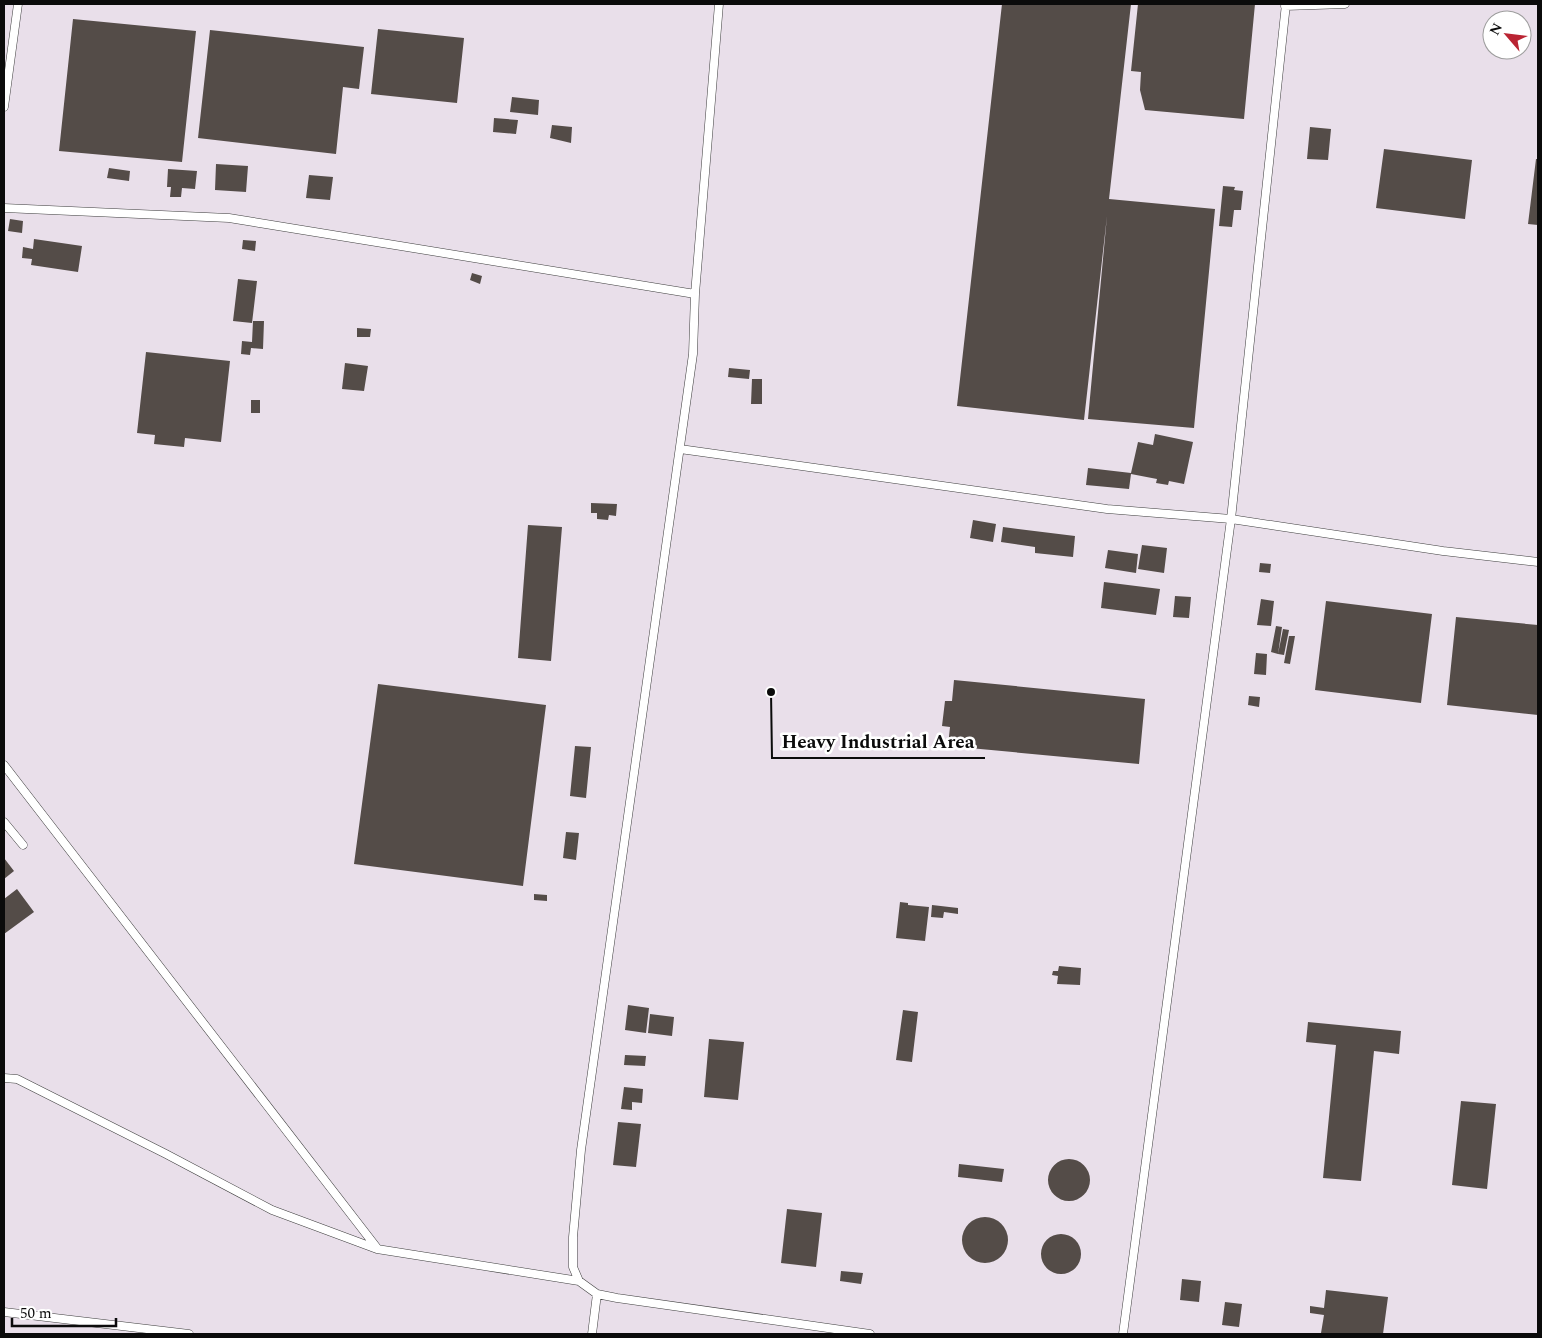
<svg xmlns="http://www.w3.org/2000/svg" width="1542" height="1338" viewBox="0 0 1542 1338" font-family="Spectral,serif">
<rect width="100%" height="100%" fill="#fffae9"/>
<path fill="#e9dfea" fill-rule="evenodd" d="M4 4H1538V1334H4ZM1492 20H1522V50H1492Z"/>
<path fill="#544c48" d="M1002 4H1131L1109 199 1215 209 1194 428 1088 419 1107 216 1084 420 957 406Z
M1138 4H1255L1244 119 1145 110 1140 90 1141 72 1131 71Z
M73 19 196 31 182 162 59 151Z
M378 29 464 38 457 103 371 94Z
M210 30 364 47 359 89 343 87 336 154 198 138Z
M512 97 539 100 538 115 510 112Z
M494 118 518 120 516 134 493 132Z
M552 125 572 127 571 143 550 138Z
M1310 127 1331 129 1328 160 1307 159Z
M1384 149 1472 160 1465 219 1376 208Z
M1536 159H1538V225L1528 224Z
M216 164 248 166 246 192 215 190Z
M109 168 130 171 129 181 107 178Z
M168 169 197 171 195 189 182 188 181 197H170L171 187H167Z
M309 175 333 177 330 200 306 198Z
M1223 186 1235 187 1234 190 1243 191 1241 210H1234L1232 227 1219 226Z
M10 219 23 221 22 233 8 231Z
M34 239 82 246 78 272 31 265 32 259 22 258 23 247 33 249Z
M243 240 256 241 255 251 242 249Z
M472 273 482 276 480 284 470 280Z
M238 279 257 281 252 323 233 321Z
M253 321H264L263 349 251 348 250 355 241 354 242 341 252 342Z
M357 328 371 329 370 337H357Z
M146 352 230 361 221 442 185 438 184 447 154 444 155 435 137 433Z
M345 363 368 366 364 391 342 389Z
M729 368 750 370 749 379 728 377Z
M752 379H762V404H751Z
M251 400H260V413H251Z
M1155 434 1193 442 1184 484 1169 481 1168 485 1156 483 1157 479 1131 474 1129 489 1086 485 1088 468 1131 473 1138 442 1153 445Z
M591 503 617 504 616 516 609 515 608 520 597 519V513H591Z
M973 520 996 524 993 542 970 538Z
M528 525 562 527 551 661 518 658Z
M1003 527 1075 536 1073 557 1035 553V547L1001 542Z
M1142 545 1167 548 1164 573 1138 569Z
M1108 550 1138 554 1136 573 1105 568Z
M1260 563 1271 564 1270 573 1259 572Z
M1104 582 1160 589 1156 615 1101 608Z
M1175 596 1191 597 1189 618 1173 617Z
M1261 599 1274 601 1271 626 1257 625Z
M1326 601 1432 614 1421 703 1315 690Z
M1456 617 1538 625V715L1447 705Z
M1276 626 1282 627 1278 654 1271 652Z
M1283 629 1289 630 1284 655 1278 654Z
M1289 636H1295L1290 664 1284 663Z
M1256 653 1267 654 1266 675 1254 674Z
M954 680 1145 699 1139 764 948 746 950 727 942 726 945 701H952Z
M378 684 546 705 523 886 354 864Z
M1249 696 1260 697 1259 707 1248 705Z
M575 746 591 747 586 798 570 796Z
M566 832 579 833 576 860 563 858Z
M4 858 14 871 4 879Z
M17 889 34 912 4 934V899Z
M534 894 547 895V901L534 900Z
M900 902 908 903V905L929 907 925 941 896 938Z
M932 905 958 908V914L944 912 943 918 931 917Z
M1059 966 1081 968 1080 985 1057 984 1058 976 1052 975 1053 971H1058Z
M628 1005 649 1008 646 1033 625 1030Z
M903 1010 918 1012 912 1062 896 1060Z
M650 1014 674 1017 672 1036 648 1033Z
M1308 1022 1401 1031 1399 1054 1374 1051 1361 1181 1323 1178 1336 1045 1306 1042Z
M709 1039 744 1042 738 1100 704 1097Z
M625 1055 646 1056 645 1066 624 1065Z
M624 1087 643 1089 642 1103 632 1102V1110L621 1109Z
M1461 1101 1496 1104 1487 1189 1452 1185Z
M618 1122 641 1124 636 1167 613 1165Z
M1048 1180a21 21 0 1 1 42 0a21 21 0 1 1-42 0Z
M959 1164 1004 1169 1002 1182 958 1177Z
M787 1209 822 1213 816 1267 781 1263Z
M962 1240a23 23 0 1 1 46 0a23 23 0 1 1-46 0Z
M1041 1254a20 20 0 1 1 40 0a20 20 0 1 1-40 0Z
M841 1271 863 1273 861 1284 840 1281Z
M1182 1279 1201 1281 1199 1302 1180 1300Z
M1326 1290 1388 1297 1383 1334 1321 1333 1324 1315 1310 1313V1306L1324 1308Z
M1225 1302 1242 1304 1239 1327 1222 1325Z"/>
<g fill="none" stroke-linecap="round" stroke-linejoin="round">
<defs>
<path id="service" d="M1285 6 1345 4
M4 107 18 4
M4 208 229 218 695 294
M680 449 1107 509 1231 519 1443 551 1538 562
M4 765 377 1248
M4 822 23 845
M4 1078 17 1079 166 1154 272 1210 377 1249 579 1281 597 1294 617 1298 870 1334
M579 1281 573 1267V1237L581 1150 693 354 695 294 719 4
M4 1312 189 1334
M592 1334 597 1294
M1123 1334 1231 519 1286 4"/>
</defs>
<use href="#service" stroke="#3e3e3e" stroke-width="9"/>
<use href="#service" stroke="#fff" stroke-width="8"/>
</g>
<path fill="none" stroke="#0b0b0b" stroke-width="2" d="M771 692L772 758H985"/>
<circle fill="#0b0b0b" stroke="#fff" stroke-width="2" cx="771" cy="692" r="5"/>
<g font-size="19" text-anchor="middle" font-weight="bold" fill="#0b0b0b" stroke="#fff" stroke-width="5" stroke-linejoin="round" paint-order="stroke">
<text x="878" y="748">Heavy Industrial Area</text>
</g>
<rect width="1542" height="1338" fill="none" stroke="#0b0b0b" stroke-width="10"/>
<g transform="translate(1507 35) rotate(298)"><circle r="24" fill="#ffffff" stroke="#9d9d9d"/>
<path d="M0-4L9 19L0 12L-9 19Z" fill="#ba2433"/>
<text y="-8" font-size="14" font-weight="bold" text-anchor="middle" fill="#0b0b0b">N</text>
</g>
<path d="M12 1318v8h104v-8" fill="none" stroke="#0b0b0b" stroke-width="2.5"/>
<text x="20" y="1318" font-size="15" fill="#0b0b0b" stroke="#ffffff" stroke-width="4" paint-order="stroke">50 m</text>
</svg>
